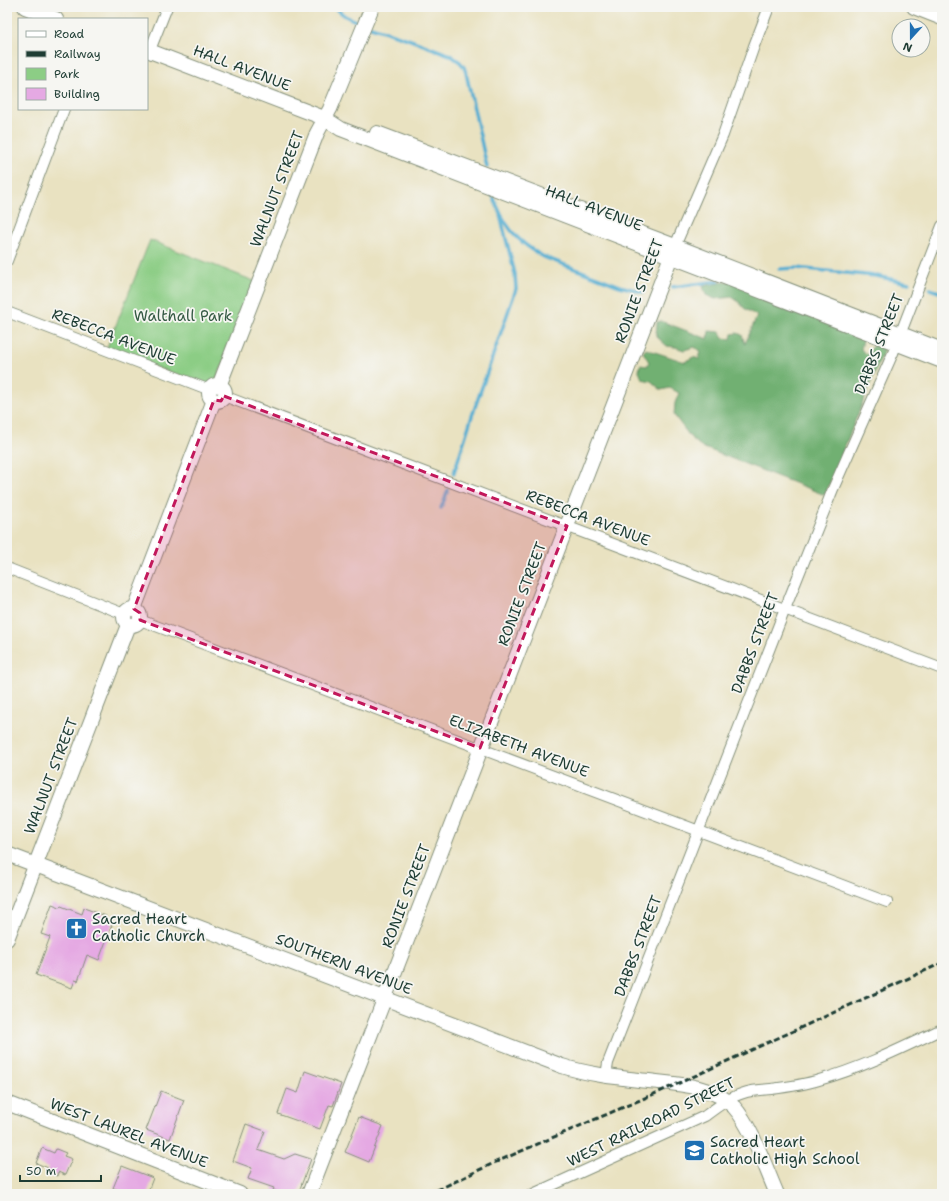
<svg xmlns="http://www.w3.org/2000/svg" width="949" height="1201" viewBox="0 0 949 1201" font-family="'Shantell Sans',sans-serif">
<rect width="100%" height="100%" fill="#f6f6f2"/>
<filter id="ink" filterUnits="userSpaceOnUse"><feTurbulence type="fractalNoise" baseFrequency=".025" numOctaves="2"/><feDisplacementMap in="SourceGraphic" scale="8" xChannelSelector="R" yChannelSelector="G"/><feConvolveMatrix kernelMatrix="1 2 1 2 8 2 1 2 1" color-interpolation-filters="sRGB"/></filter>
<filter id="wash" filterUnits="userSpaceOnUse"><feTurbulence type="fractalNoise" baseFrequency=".012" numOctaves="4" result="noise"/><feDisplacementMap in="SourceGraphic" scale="16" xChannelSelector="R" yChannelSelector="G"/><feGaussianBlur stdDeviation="0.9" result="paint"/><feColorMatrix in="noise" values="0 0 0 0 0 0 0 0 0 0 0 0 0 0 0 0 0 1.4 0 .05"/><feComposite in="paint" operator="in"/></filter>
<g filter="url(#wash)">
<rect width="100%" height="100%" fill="#e9e2c1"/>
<path fill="#8ccd85" stroke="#56855c" d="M150 240 259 283 213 387 106 350Z"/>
<path fill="#71b072" stroke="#487653" d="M730 281 848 328 852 336 860 332 864 336 861 349 865 354 870 351 874 344 882 341 886 345 825 495 702 447 691 438 674 415 675 403 679 393 670 388 661 390 651 381 642 379 639 371 640 365 647 366 649 362 643 352 646 349 685 362 693 357 699 359 701 351 694 347 684 350 675 347 667 346 656 336 657 322 661 321 708 339 709 331 720 332 723 338 731 339 732 334 737 333 742 335 745 344 757 316 744 308 739 302 732 297 715 299 706 295 703 286Z"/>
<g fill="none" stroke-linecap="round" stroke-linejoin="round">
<path stroke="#55aed2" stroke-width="3.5" d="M334 7 345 16 362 24
M368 26 408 39 450 55 460 62 464 67 466 73 487 167
M492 193C503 224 515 241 544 257L620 286 643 292
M779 269 796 268 876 276 909 283
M672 287 719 281
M930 289 942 293
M454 473 472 416 516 289 515 274 500 215
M441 508 448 490"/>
</g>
<g id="blocks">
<path fill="#e5a9e3" d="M52 904 60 907 61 906 82 914 84 908 106 916 105 919 113 922 99 960 87 955 78 981 75 980 72 988 36 975 50 937 41 934Z
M305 1071 341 1084 333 1106 329 1105 320 1129 278 1114 287 1089 298 1093Z
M161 1091 184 1100 170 1139 146 1130Z
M359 1117 383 1126 369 1162 345 1152Z
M246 1124 265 1131 258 1150 284 1159 295 1154 311 1159 298 1194H284L273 1190 274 1188 248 1179 252 1168 233 1161Z
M42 1148 54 1153 56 1149 66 1153 64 1156 72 1159 65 1175 58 1172 57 1176 46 1172 48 1168 36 1163Z
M122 1166 153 1178 147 1194H117L119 1190 113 1188Z"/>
</g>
</g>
<g filter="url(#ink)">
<use href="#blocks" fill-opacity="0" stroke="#84907a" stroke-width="1"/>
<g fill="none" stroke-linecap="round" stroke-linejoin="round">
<defs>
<path id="street" d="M150 50 167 7
M675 246 723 135 754 46 769 7
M7 261 64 109
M7 312 210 390
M224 396 942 669
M7 568 124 614
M140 620 887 902
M606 1076 608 1063 785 609 833 489 893 353 942 226
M533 1194 705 1116C717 1107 731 1096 747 1092 755 1090 763 1090 771 1089 787 1087 803 1085 819 1080 862 1068 902 1048 942 1029"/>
<path id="secondary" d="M25 7 56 19
M914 7 942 18
M147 50 324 118 341 129 942 361
M377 133 675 246 942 350
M209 393a8 8 0 1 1 16 0a8 8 0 1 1-16 0Z
M219 386 317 133 330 109 372 7
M124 617a8 8 0 1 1 16 0a8 8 0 1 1-16 0Z
M134 609 214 400
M7 854 562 1066C587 1074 613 1077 639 1080 670 1084 711 1083 734 1107 752 1127 766 1169 777 1194
M7 939 128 625
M7 1103 240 1194
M309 1194 675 246"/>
</defs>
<use href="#street" stroke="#84907a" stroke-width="12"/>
<use href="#secondary" stroke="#84907a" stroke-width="16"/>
<use href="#street" stroke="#fff" stroke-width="10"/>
<use href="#secondary" stroke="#fff" stroke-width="14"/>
<path stroke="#1f3d34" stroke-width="3" stroke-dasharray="6 3" stroke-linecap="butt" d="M429 1194 496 1162 675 1085 942 963"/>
</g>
</g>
<path fill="#c2185b" fill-opacity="0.2" stroke="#c2185b" stroke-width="3" stroke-dasharray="8 5" stroke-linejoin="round" d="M224 396 567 526 480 748 140 620V613L134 609 214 400 221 401Z"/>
<defs>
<symbol id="church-square" viewBox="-11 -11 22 22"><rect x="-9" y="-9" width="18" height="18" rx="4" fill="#1f6fb2" stroke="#f6f6f2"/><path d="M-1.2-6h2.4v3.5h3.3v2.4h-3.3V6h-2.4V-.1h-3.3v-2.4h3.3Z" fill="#fff"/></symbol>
<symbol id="school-square" viewBox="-11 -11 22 22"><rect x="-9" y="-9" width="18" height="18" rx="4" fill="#1f6fb2" stroke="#f6f6f2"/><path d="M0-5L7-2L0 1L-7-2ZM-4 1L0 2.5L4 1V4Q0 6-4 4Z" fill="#fff"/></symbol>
</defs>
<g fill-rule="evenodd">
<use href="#church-square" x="64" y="916" width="25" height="25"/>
<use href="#school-square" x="682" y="1138" width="25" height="25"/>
</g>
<g text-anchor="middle" stroke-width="3.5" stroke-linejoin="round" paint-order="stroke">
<g font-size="15" fill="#1f3d34" stroke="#f6f6f2">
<text transform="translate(242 68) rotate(21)" y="5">HALL AVENUE</text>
<text transform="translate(277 189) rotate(-69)" y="5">WALNUT STREET</text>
<text transform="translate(594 208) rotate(21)" y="5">HALL AVENUE</text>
<text transform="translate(639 291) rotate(-69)" y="5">RONIE STREET</text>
<text transform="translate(114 337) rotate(21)" y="5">REBECCA AVENUE</text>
<text transform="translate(879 344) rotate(-68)" y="5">DABBS STREET</text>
<text transform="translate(588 518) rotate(21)" y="5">REBECCA AVENUE</text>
<text transform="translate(522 594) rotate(-69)" y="5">RONIE STREET</text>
<text transform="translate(755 643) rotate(-69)" y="5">DABBS STREET</text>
<text transform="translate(519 746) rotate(21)" y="5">ELIZABETH AVENUE</text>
<text transform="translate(51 776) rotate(-69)" y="5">WALNUT STREET</text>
<text transform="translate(406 896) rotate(-69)" y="5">RONIE STREET</text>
<text transform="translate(638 946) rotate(-69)" y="5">DABBS STREET</text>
<text transform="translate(344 964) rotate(21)" y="5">SOUTHERN AVENUE</text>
<text transform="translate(651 1122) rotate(-26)" y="5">WEST RAILROAD STREET</text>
<text transform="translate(129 1133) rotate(21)" y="5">WEST LAUREL AVENUE</text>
</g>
<g font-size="15" fill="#355a44" stroke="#f6f6f2">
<text x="183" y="321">Walthall Park</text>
</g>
<g font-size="15" fill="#1f3d34" stroke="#f6f6f2" text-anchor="start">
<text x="92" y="924">Sacred Heart<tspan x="92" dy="17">Catholic Church</tspan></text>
<text x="710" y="1147">Sacred Heart<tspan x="710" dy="17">Catholic High School</tspan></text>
</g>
</g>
<rect width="949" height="1201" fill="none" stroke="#f6f6f2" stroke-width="24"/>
<rect x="18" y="18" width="130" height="92" fill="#f6f6f2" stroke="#a0aca6"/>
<rect x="26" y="31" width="20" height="6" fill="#ffffff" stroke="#a0aca6"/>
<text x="54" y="38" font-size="12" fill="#1f3d34">Road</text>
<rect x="26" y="51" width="20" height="6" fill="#1f3d34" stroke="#a0aca6"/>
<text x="54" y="58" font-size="12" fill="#1f3d34">Railway</text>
<rect x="26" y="68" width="20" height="12" fill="#8ccd85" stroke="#a0aca6"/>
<text x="54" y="78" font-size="12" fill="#1f3d34">Park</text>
<rect x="26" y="88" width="20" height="12" fill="#e5a9e3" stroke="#a0aca6"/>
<text x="54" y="98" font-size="12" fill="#1f3d34">Building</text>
<g transform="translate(911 38) rotate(201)"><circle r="19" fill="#f6f6f2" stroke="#a0aca6"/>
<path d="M0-3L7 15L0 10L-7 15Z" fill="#1f6fb2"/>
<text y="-6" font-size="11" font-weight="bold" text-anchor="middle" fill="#1f3d34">N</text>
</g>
<path d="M20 1175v6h81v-6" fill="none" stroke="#1f3d34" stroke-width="2"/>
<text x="26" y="1175" font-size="12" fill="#1f3d34" stroke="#f6f6f2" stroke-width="3" paint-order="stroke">50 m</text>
</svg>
